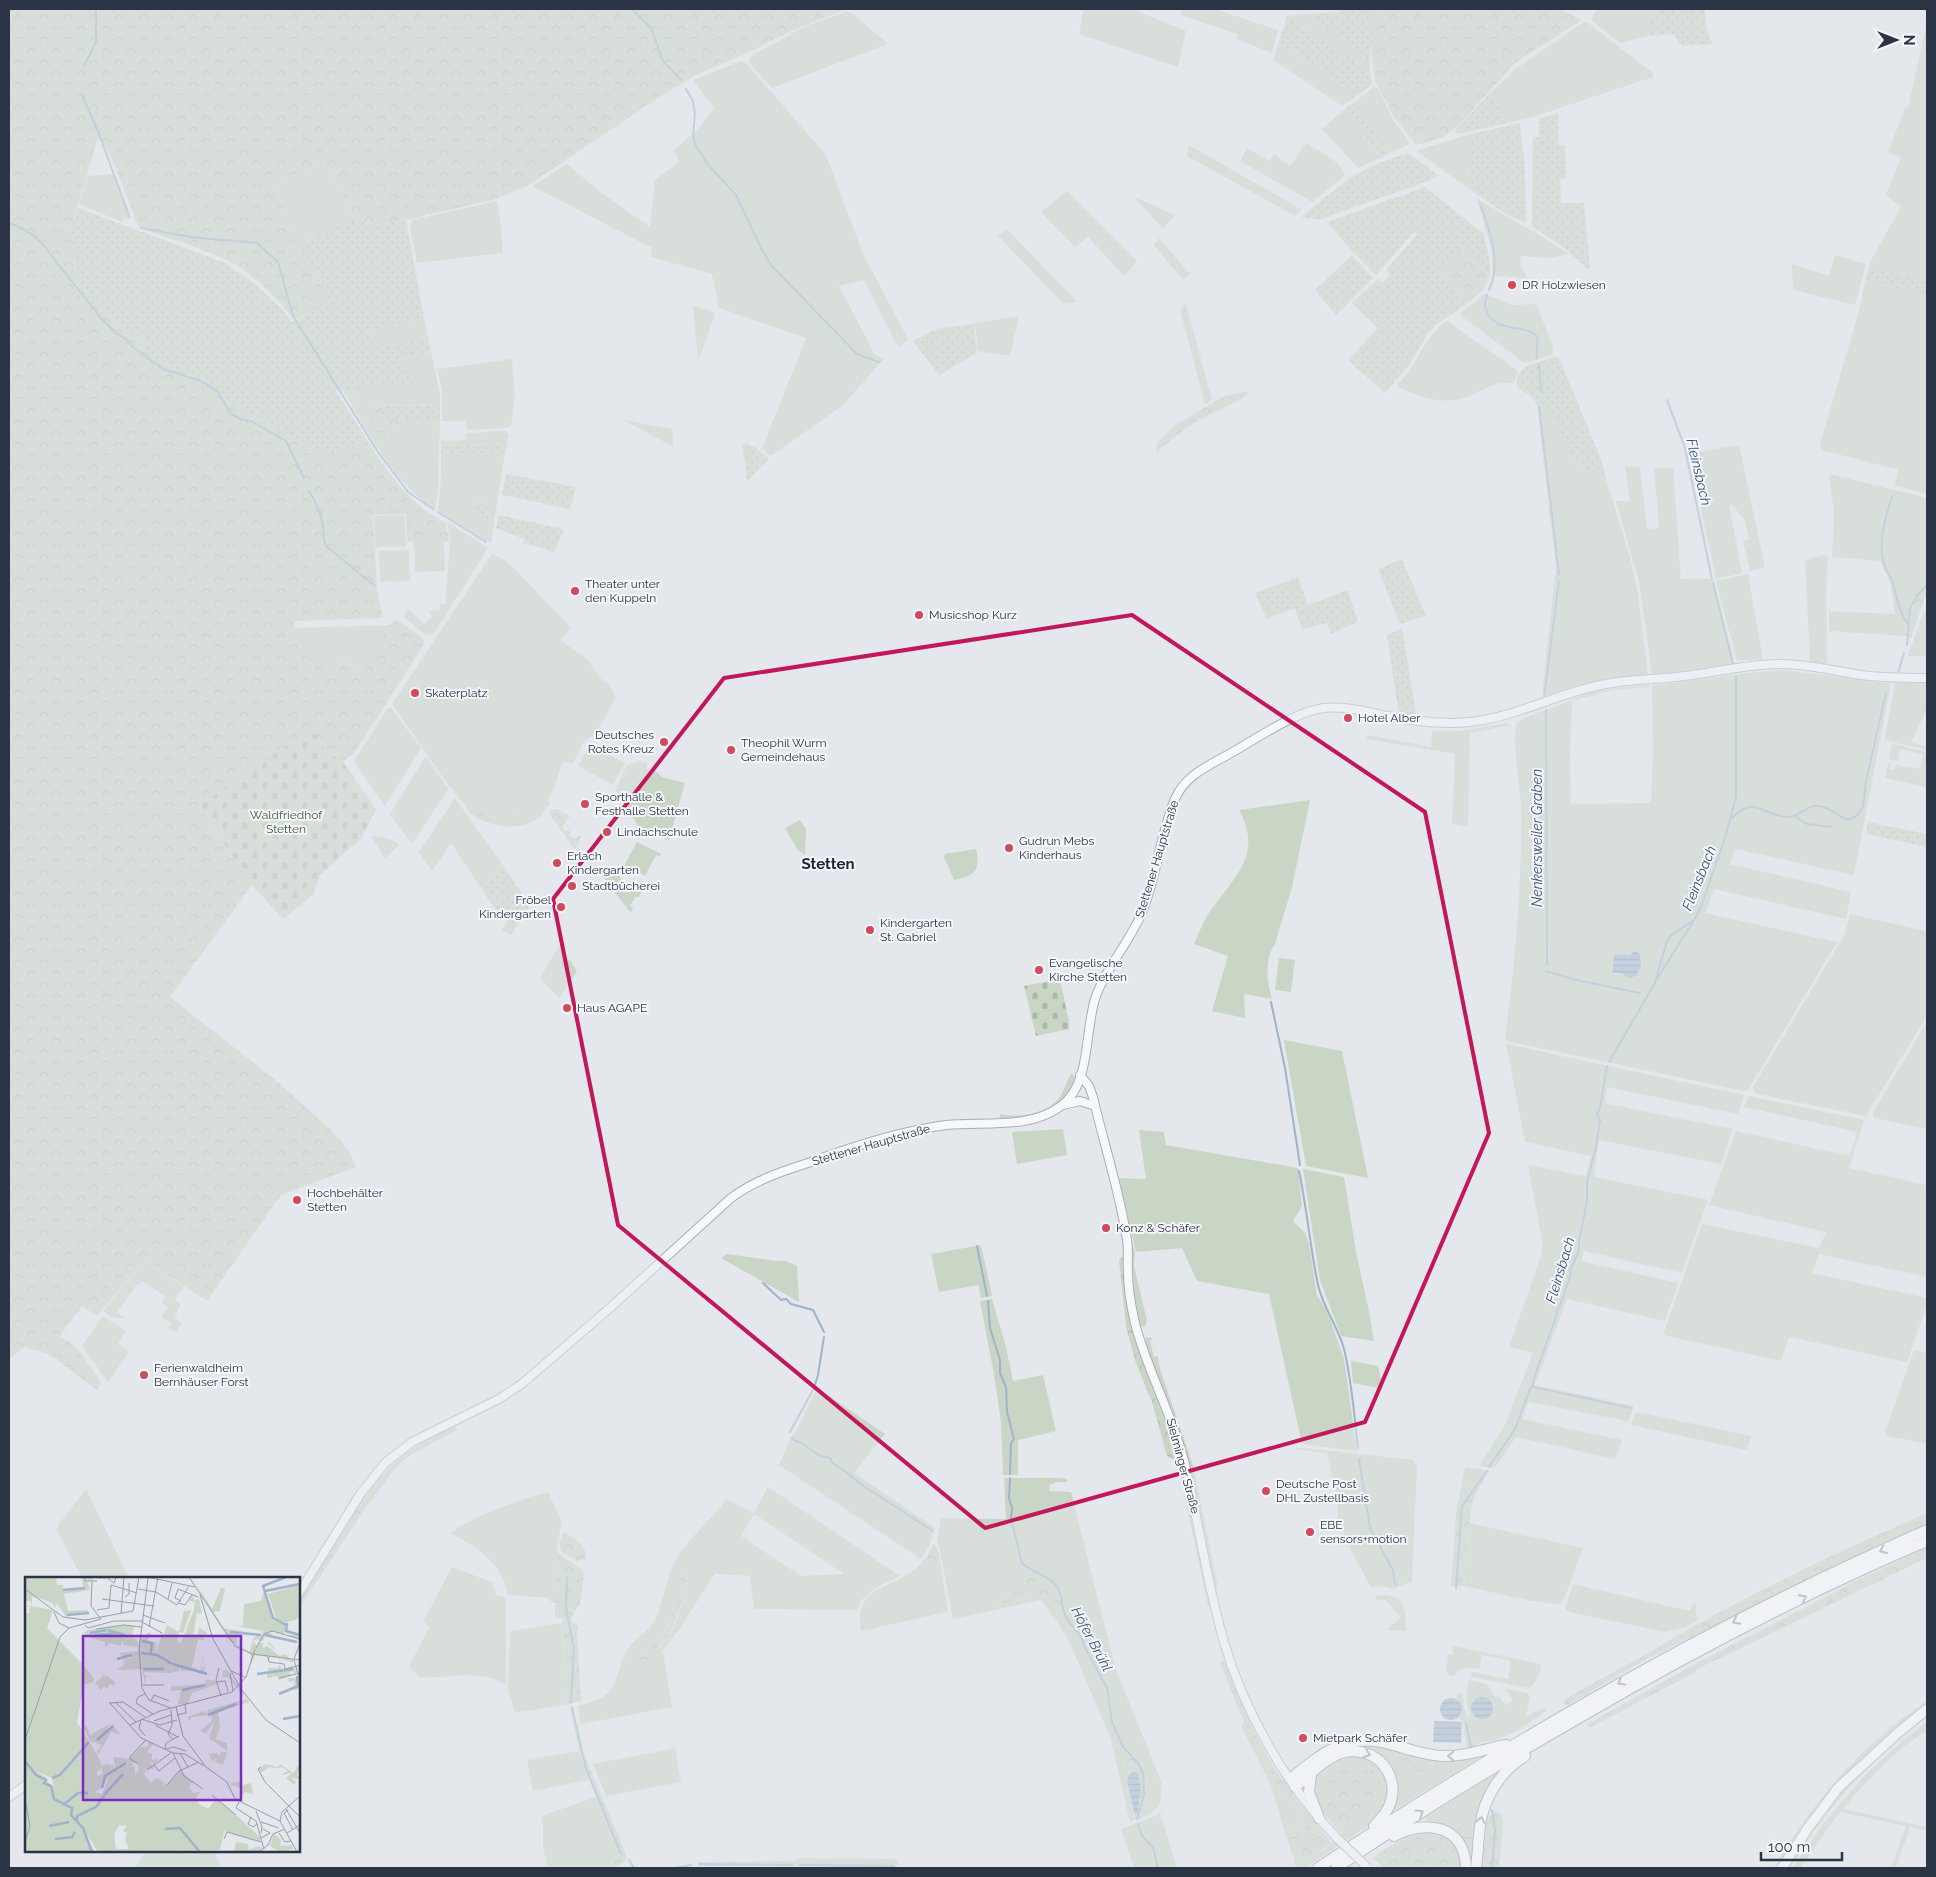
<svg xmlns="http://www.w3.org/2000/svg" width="1936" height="1877" viewBox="0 0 1936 1877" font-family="Raleway,sans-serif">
<defs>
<pattern id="forest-crowns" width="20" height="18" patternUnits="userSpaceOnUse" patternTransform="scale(1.25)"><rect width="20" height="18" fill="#c9d6c5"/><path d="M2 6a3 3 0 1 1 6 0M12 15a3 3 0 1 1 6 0" fill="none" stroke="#adb8ab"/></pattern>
<pattern id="cemetery-stones" width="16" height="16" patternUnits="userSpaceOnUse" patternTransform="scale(1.25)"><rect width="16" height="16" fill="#c9d6c5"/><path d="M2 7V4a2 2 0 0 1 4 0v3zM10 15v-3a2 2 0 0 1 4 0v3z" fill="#adb8ab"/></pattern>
<pattern id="garden-dots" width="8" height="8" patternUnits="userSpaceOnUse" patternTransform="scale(1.25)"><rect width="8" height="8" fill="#c9d6c5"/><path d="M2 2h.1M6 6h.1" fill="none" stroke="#adb8ab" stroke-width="1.8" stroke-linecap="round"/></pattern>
<pattern id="water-rules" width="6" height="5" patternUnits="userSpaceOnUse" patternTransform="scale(1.25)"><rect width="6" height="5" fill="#9fb4cc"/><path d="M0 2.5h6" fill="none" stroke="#8293a7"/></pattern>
</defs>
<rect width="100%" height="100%" fill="#e4e7ec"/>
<path fill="#c9d6c5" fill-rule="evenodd" d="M1084 9H1132L1186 31 1178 67 1079 34Z
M1183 9H1215L1278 30 1272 53 1236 39 1237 34 1181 15Z
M1598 9H1647L1655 11 1649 20V36L1620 43 1592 21V16Z
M847 11 852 13 888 44 772 88 751 65 749 61 751 56 804 27Z
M1306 14 1370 61V71L1287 16Z
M1584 22 1588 23 1653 73V77L1536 116 1508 123 1491 92 1517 68Z
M1927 23V278L1869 268 1870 262 1901 207 1886 195 1901 158 1888 152 1906 106 1908 107Z
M1279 42 1357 96 1342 106 1273 60Z
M741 61 746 63 826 155 863 254 908 339 900 346 896 343 864 280 839 286 875 355 884 359 841 407 772 455H769L762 448 806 338 719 308 712 274 651 257 652 248 532 186 567 164 599 191 650 227 655 180 679 162 674 150 698 129 714 109 693 80Z
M1374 87 1379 89 1394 122 1409 141 1408 145 1390 153 1356 101Z
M1345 109 1380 158 1358 168 1322 129Z
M1467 135 1469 189 1418 152V150Z
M1306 143C1319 151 1340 160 1345 175L1312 202 1240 161 1247 148 1270 161 1274 154 1290 166Z
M1189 145 1302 210 1295 216 1187 156Z
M324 161 353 218 320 235 297 244 275 184Z
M115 174 131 217 129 219 124 217 122 222 79 204 87 176Z
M1067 191 1137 261 1124 276 1088 237 1075 247 1041 212Z
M1134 197 1175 215 1163 229Z
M1477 198C1507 218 1539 233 1568 254L1550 258 1520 256 1521 266 1527 278 1493 276 1492 253Z
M497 201 500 219 503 253 417 263 410 228 412 220Z
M1008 230 1077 302 1064 304 997 235Z
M1159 238 1190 274 1183 280 1154 245Z
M1835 255 1866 264 1855 305 1793 290 1792 264 1829 276Z
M1865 281 1927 296V494L1895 485 1898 470 1822 450 1820 444 1859 311Z
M1485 294 1511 305 1534 304 1537 306 1554 349 1552 355 1524 363 1459 314Z
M1186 304 1212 400 1205 405 1180 309Z
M693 306 714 312 715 315 698 360Z
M1019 316 1010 356 978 351 975 323Z
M424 318 428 338 379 347 366 333Z
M1447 321 1518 371 1513 384C1495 378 1478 395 1461 399 1436 404 1418 396 1396 386 1400 381 1405 377 1409 371 1422 353 1428 333 1447 321Z
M431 352 440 394V405L370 406 366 396 354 397 388 442 385 431 405 430V420H440L438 488 435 510C392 481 369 433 342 389L418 383 390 360Z
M512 359 515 396 511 426 505 428 467 430 466 421H442V390L437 369Z
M1546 404 1577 465 1607 482 1630 557 1638 594 1648 676 1546 699 1543 697V686L1556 567 1537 406Z
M623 420 672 429 674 447Z
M505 431 509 435 507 444 441 445V441L466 440 467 433Z
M1739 445 1765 567 1750 571 1743 541 1749 539 1745 521 1732 504 1729 505 1742 573 1716 579 1689 453Z
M505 453 497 503 467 504 494 523 491 543 438 512 441 476V454Z
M1625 466 1640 467 1647 529 1659 528 1654 468H1673L1681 579H1711L1714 582 1735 664 1733 666 1655 676 1652 674 1639 582 1616 501H1630Z
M1831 474 1927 498V582L1921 590 1906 618 1905 636 1829 631V611L1895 614 1891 585 1880 561 1832 557 1834 511 1829 477Z
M405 515 406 546 375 547 374 516Z
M447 522 487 547V550L434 633 426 635 403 617 408 609 424 624 432 618 429 611 439 610 440 604H445L450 541Z
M444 541 445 571 415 572 414 542Z
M409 550 410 581 380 582 379 551Z
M492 554 505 560V561L513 567 571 628 560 640 588 660 600 678 608 684 616 697C609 709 598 737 584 741L573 763 562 762 554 788 548 800 550 803 539 818 536 816 530 818 516 814 496 818 478 812 472 815 442 776 392 704Z
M1825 555 1828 558C1825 594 1827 629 1827 665L1810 662 1805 560Z
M1748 574 1763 659 1737 661 1716 581Z
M1924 611H1927V656H1908Z
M389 625 367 670 332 658 307 655 296 642 294 628Z
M1784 670 1890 683 1889 694 1854 875 1735 849 1730 864 1851 892 1846 919 1714 889 1705 913 1837 942 1748 1090 1743 1091 1507 1041 1505 1038C1515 962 1522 886 1521 810 1521 790 1511 738 1517 723 1533 712 1553 709 1571 700 1593 689 1623 687 1650 685V687L1611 690 1572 701 1570 755 1571 804 1651 803 1653 751 1652 685C1696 681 1740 672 1784 670ZM1635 951 1640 954V970L1629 978 1620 973 1615 974 1611 970 1616 954 1629 955Z
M1897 683H1927V709L1911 742 1927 746V750L1884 740 1895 685Z
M388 708H391L421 748 385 806 355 763 356 758Z
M1508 723 1511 725 1470 733 1468 827 1452 824 1455 754 1367 739V735L1431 747 1432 731H1459Z
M1892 744 1927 752V787L1885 778 1888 763 1891 764 1890 769 1894 770 1896 765 1920 769 1923 754 1900 749 1898 761 1889 759Z
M590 745 625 763 613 785 578 766Z
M426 756 448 789 412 844 390 814Z
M639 761 647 763 646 769 655 771 662 777 685 783 669 840 638 826 615 790 627 765Z
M455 798 502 864 483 891 451 843 432 871 419 852Z
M1310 800 1292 887 1275 944C1264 958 1267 982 1272 999L1244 994 1245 1018 1212 1011 1228 956 1194 944C1198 935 1202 925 1207 916 1231 879 1265 857 1239 810Z
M800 820 806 829 805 855 797 849 785 828Z
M373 836C381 837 395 839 399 845L385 858 372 838Z
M637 842 661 854 660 856 656 855 645 876 634 869 624 866Z
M976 849C981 872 974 875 954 880L944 857 945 854Z
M606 869 620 876 622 884 626 886 636 885 643 888 639 897H635L630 906 633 908 631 913 603 877Z
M1850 914 1927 931V1016L1866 1116 1756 1094 1753 1087 1845 934Z
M559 946 577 971 559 998 540 978Z
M1279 958 1295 960 1291 992 1275 990Z
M1927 1022V1129L1874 1118 1873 1112Z
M1284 1040 1342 1051 1368 1178 1306 1166Z
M1506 1044 1744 1095 1738 1114 1607 1087 1605 1103 1733 1129 1721 1164 1599 1140 1594 1177 1708 1200 1682 1273 1584 1251 1581 1261 1678 1283 1665 1321 1567 1299 1535 1385 1634 1406 1628 1421 1528 1402 1523 1419 1622 1440 1615 1459 1516 1437 1495 1468 1479 1466 1505 1425 1533 1353 1509 1347 1542 1253V1241L1528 1165 1586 1176 1591 1156 1525 1142Z
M1072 1073 1075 1077C1071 1098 1048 1113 1028 1118 1019 1120 1009 1119 1000 1120V1114C1019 1118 1046 1115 1059 1098 1065 1090 1066 1080 1072 1073Z
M1749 1096 1864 1120 1849 1168 1927 1185V1277L1819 1254 1812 1273 1927 1298V1304L1907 1362 1789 1337 1781 1361 1663 1335 1702 1224 1819 1248 1826 1232 1709 1205 1736 1131 1850 1156 1857 1132 1744 1107Z
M1063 1129 1067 1155 1017 1164 1012 1132Z
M1139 1130 1164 1132 1166 1145 1298 1168 1302 1206 1293 1221 1305 1233 1309 1244 1317 1295 1327 1311 1344 1359 1357 1451 1302 1444 1269 1294 1197 1281 1182 1248 1136 1252 1119 1178 1146 1179Z
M1303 1169 1344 1177 1356 1252 1368 1307 1374 1341 1341 1336 1320 1280Z
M1132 1242 1135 1252 1134 1266 1147 1321 1145 1327 1140 1326 1134 1298Z
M981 1245 992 1296 981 1298 978 1285 939 1292 931 1254Z
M727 1254 777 1261H786L797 1266 799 1302 721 1258Z
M145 1260 184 1287 175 1299 181 1304 177 1310 178 1312 174 1318 182 1323 176 1332 169 1328 171 1323 161 1317 167 1307 162 1302 165 1296 142 1281 139 1285 137 1284 117 1312 126 1319 112 1317 103 1311Z
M992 1299 1006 1347 1013 1381 1043 1375 1056 1431 1018 1440V1475H1003L1001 1422 994 1374 980 1301Z
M103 1316 126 1331 118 1344 129 1352 108 1382 82 1346Z
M1146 1337 1153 1338 1150 1341 1154 1357 1158 1356 1160 1369 1193 1465 1218 1587 1215 1588 1199 1504 1187 1459 1146 1344Z
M1914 1350 1927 1353V1444L1888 1436 1885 1432Z
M1351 1361 1378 1366 1383 1389 1353 1383Z
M1150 1374C1179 1449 1201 1526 1210 1606H1208L1175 1451 1152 1388Z
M816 1390H820L885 1434 854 1473 935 1528 929 1547 921 1559 779 1465 791 1437 795 1434Z
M1636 1412 1752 1436 1746 1450 1631 1425Z
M455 1426 457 1430 412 1454 398 1465 366 1507 360 1504C387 1463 411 1447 455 1426Z
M1295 1447 1413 1460 1417 1467 1412 1581 1394 1589 1382 1586 1371 1588 1347 1542 1338 1517 1337 1501 1327 1453 1295 1449Z
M1465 1467 1486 1470 1467 1484 1458 1517 1454 1586H1451L1456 1514Z
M1004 1478H1060L1066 1479 1068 1482H1055L1054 1484H1050L1049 1491 1071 1492 1116 1670 1161 1781C1162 1804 1161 1809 1140 1819 1150 1789 1152 1771 1127 1749H1125L1124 1765 1130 1773 1127 1781 1134 1820 1130 1822 1110 1737 1073 1650 1064 1632 1041 1600 953 1619 940 1551 937 1540 941 1518 1006 1519ZM1030 1566 1060 1611 1049 1597 1041 1594 986 1608 984 1589 1006 1593 1024 1590 1025 1575Z
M768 1487 900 1576C882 1585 863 1591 857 1610L754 1609 750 1576 715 1574C697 1600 682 1627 663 1651L672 1707 581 1724 578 1706C587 1703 602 1700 609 1692 619 1680 619 1663 627 1650 635 1637 652 1630 657 1616 665 1597 666 1576 677 1558 690 1536 712 1520 726 1499L754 1513ZM754 1514 844 1574 801 1576 741 1536ZM683 1567 688 1570 680 1611 676 1623 671 1632 659 1648 627 1664 658 1638 668 1625Z
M86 1489 129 1578H82L57 1531 58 1525Z
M548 1492 562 1522 557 1545 558 1553 554 1594 550 1598 508 1595C503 1563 476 1546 450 1533 480 1513 513 1502 548 1492Z
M1469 1523 1583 1548 1566 1594 1560 1605 1526 1600 1464 1586Z
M919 1566 921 1569 941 1567 948 1612 861 1631C853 1585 891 1591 919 1566Z
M452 1567 492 1582 496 1595 506 1598V1686C487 1668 442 1679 419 1677L409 1666 430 1626 423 1622Z
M1573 1584 1690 1611 1693 1604 1696 1605V1613L1698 1620 1686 1627 1666 1632 1569 1612 1565 1608Z
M1383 1595C1406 1596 1406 1612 1406 1631L1387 1630 1401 1617 1386 1600H1376L1375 1596Z
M562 1623 568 1704 515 1713 508 1688 510 1631Z
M1453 1646 1541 1664C1541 1671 1536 1685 1529 1688L1472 1677 1470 1674 1473 1672 1508 1679 1511 1661 1482 1655 1479 1669 1463 1668 1453 1676H1450L1446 1672 1448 1655 1453 1654Z
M1469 1680 1487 1684 1495 1697 1498 1696 1506 1705 1513 1700 1506 1690 1508 1689 1526 1693 1530 1696 1526 1716 1545 1708 1547 1710 1521 1729 1496 1740 1479 1743 1473 1748H1467L1463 1723 1460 1718 1463 1709 1456 1696 1457 1693 1463 1694 1464 1706 1468 1719 1470 1718C1467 1705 1465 1694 1469 1680ZM1486 1698C1493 1704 1494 1711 1487 1717L1474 1715 1471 1708 1473 1701Z
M1927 1701V1706L1887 1737 1842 1780 1778 1868H1774C1811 1803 1864 1742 1927 1701Z
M1927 1713V1718C1872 1758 1825 1809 1790 1868H1786L1833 1800 1850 1781 1876 1754Z
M1927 1721V1726L1924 1728 1927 1729V1732C1907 1738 1857 1791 1843 1809L1927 1827V1830L1910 1827 1896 1868H1891L1906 1826 1840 1812 1800 1868H1793L1822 1825 1862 1778 1901 1742Z
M1244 1723 1280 1789 1308 1828 1305 1832 1295 1824 1284 1830 1271 1785 1241 1726Z
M1362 1743 1484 1755 1391 1812 1396 1789 1363 1748 1299 1776Z
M675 1748 681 1782 606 1796 593 1764Z
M579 1751 589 1780 533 1791 527 1760Z
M1354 1753 1383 1766 1390 1786 1385 1808 1370 1825 1305 1868H1296L1294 1859 1304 1856 1308 1859 1326 1848 1342 1834C1321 1812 1294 1778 1335 1758 1340 1755 1348 1755 1354 1753Z
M1500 1771 1491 1786 1472 1868H1470L1442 1825 1428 1822 1425 1817Z
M596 1797 617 1850V1857L604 1868H548L543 1847V1825L541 1816Z
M1160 1812 1177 1868H1134L1121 1829 1155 1816Z
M146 1851H214L221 1868H135Z
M798 1858 897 1859 898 1865 894 1867 699 1866 697 1862 795 1861Z"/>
<path fill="url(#forest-crowns)" d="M9 9H846L789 32 747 53 700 73 664 94 527 186 496 199 406 220 373 225 353 218 324 161 275 184 297 244 334 301 294 320C278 299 252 272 229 261 202 248 170 239 142 229L137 224 111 156 98 138 71 228 80 296 145 342 139 348 280 431 330 455 367 440C389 474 409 504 446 523L449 541 407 542 406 514 373 515 377 589 383 618 294 621 296 642 307 655 332 658 366 670 389 625 397 620 423 638 424 644 355 752 343 762 326 751 311 730 198 806 252 885 170 997 278 1082 331 1130 349 1151 356 1167 281 1195 207 1301 145 1260 97 1316 82 1306 60 1336 77 1348 101 1382 97 1390 49 1354 25 1347 9 1359Z
M1327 9H1560L1582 20 1516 62 1459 125 1444 137 1416 145 1394 117 1375 80 1366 16Z
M1460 247 1490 275 1483 290 1469 302 1440 274Z
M1248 391 1247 395C1229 406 1209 414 1191 425 1178 433 1167 443 1157 453L1156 446 1158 442 1174 426 1224 396Z
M366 396 370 406H381V420H405V430L385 431 388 442 386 443 354 397Z
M1926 582 1927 591 1911 638 1905 636C1906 608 1911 604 1926 582Z
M557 809 570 816 562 827 565 832 568 830 571 832 569 836 576 839 579 835 581 837 575 850 549 813 551 810Z
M478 812 496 818 516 814 530 818 536 816 539 818C518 832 493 827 472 815Z
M1126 1256V1269L1152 1388 1175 1451 1177 1460 1168 1457 1166 1453 1152 1402 1136 1363 1126 1327 1119 1260 1121 1257Z
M1486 1470 1489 1471C1484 1481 1474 1494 1472 1505 1467 1532 1466 1559 1464 1586H1454C1455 1563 1454 1502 1467 1485 1471 1479 1480 1474 1486 1470Z
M360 1504 366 1507 299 1608V1601Z
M1927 1513V1524L1872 1548 1645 1660 1566 1706 1563 1701C1596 1680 1631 1664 1665 1643 1749 1594 1837 1552 1927 1513Z
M564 1532C573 1538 590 1547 585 1559L577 1561 562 1552 559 1544Z
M934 1543 939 1553 941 1567 920 1569 919 1566 927 1556Z
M1927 1548V1558C1850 1594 1774 1633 1697 1669L1694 1673 1591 1727 1586 1725 1693 1665 1862 1578Z
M558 1553 583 1570 584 1574 580 1603 571 1618 572 1622 578 1626 577 1634 581 1701 568 1704 562 1619 555 1617V1603L550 1601V1598L554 1594Z
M1030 1566C1052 1576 1061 1583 1068 1608L1060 1611 1049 1597 1041 1594 986 1608 980 1590 984 1589 1006 1593 1024 1590 1025 1575Z
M682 1567 688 1570C680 1608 680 1627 651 1655 646 1661 641 1667 633 1670L627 1664 658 1638 668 1625Z
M1224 1660C1237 1691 1249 1723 1265 1752 1284 1785 1308 1814 1332 1843L1308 1859 1304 1856 1294 1859 1284 1830 1295 1824 1305 1832 1308 1828 1280 1789 1265 1763 1243 1720 1220 1662Z
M570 1707 573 1708 584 1754 626 1854V1860C620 1866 612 1868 604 1868L617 1857V1850L579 1751Z
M1357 1745C1385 1746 1410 1756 1438 1760L1439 1763 1400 1780C1387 1753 1388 1751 1357 1745Z
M1125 1749H1127C1152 1771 1150 1789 1140 1819L1134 1820V1814L1138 1813 1134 1772 1130 1773C1124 1765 1118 1758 1125 1749Z
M1354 1761C1359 1763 1365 1763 1369 1765 1383 1773 1383 1796 1375 1808 1369 1818 1354 1825 1344 1831 1329 1814 1306 1785 1335 1768 1341 1765 1348 1764 1354 1761Z
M1495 1811 1502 1814 1503 1825 1499 1868H1482L1487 1820Z
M1476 1818 1471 1856 1465 1842 1457 1828Z
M1430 1833C1453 1838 1462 1844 1461 1868H1384L1373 1858C1393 1843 1404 1835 1430 1833Z"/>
<path fill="url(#cemetery-stones)" d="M311 729 326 751 343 762 376 809 361 839 320 875 313 895 283 919 252 885 198 806Z
M1060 979 1069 1022V1029L1036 1036 1024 986Z"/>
<path fill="url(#garden-dots)" d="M1647 9H1705L1706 26 1712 44 1682 46 1673 34 1649 36V20L1655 11Z
M1372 10 1373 43H1370V61L1306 14Z
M1287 16 1370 71 1372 84 1357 96 1279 42Z
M1491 92 1508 123 1457 134 1455 131Z
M1356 101 1390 153 1380 158 1345 109Z
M1558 113 1559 145H1565L1566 178 1560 179 1561 203H1584L1590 268 1587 269C1570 252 1553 239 1532 226L1533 137H1539V119Z
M1520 123 1525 171 1526 223 1506 214 1469 189 1467 135Z
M1408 153 1438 175 1433 179 1319 220 1301 217 1351 177 1382 162Z
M1425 187 1484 234 1490 264V275L1460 248 1440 274 1469 302 1437 324 1429 332 1409 365 1385 393 1348 360 1378 328 1352 303 1378 279 1382 283 1390 275 1386 270 1418 234 1414 232 1376 275 1351 250 1327 222Z
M78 208 225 263 252 282 281 308 292 322 334 301 297 244 320 235 353 218 373 225 406 220 424 318 366 333 379 347 428 338 431 352 391 360 419 383 336 391 367 440 330 455 280 431 139 348 145 342 80 296 71 228Z
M1352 255 1373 278 1336 315 1315 290Z
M1869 268 1927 278V296L1865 281Z
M974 324 977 353 939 375 913 341 937 329Z
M1555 357 1559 358 1601 459 1607 482 1577 465 1546 405 1537 406C1532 392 1527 396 1518 387 1516 385 1516 383 1517 380 1519 364 1543 361 1555 357Z
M440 405V420H381V406Z
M742 443 755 447 769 459 747 481Z
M507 444 505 453 441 454V445Z
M506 474 576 487 570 509 502 495Z
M497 503 494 523 466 504Z
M499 515 564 529 554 553 543 548 523 543 524 539 496 528Z
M1402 559 1426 616 1400 624 1378 569Z
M1298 577 1308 605 1348 590 1358 622 1331 634 1327 623 1302 629 1295 608 1267 619 1255 593Z
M1402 628 1417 719 1399 716 1387 635Z
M1868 822 1927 834V847L1866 834Z
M502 864 530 905 511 935 502 930 508 919 496 910 483 891Z"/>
<path fill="url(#water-rules)" d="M1635 951 1640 954 1641 967 1636 976 1629 978 1621 973H1612L1614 956 1616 954 1629 955Z
M1471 1708a11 11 0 1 1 22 0a11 11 0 1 1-22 0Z
M1440 1709a11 11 0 1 1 22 0a11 11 0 1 1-22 0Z
M1434 1721 1462 1722 1461 1743 1433 1742Z
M1134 1772 1138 1773 1141 1786 1138 1813 1134 1814 1127 1781 1130 1773Z"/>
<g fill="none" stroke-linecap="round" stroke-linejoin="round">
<path stroke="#9fb4cc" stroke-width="2" d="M632 9 651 28 663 61 681 80
M84 66 96 42V9
M686 89 693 101 695 114 693 135 695 144 708 165
M82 95 98 131 129 216
M710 167 736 195 763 252 772 266 857 354 879 362
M1480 204C1490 231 1502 263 1489 290
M9 223C26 229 38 237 49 252
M141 228 191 237 257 243 278 262 293 316 378 452 408 492 433 509
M51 255 100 317 115 332 127 340 133 347 163 369 201 381 217 391 231 414 241 419 251 421 286 441 304 478
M1487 295C1484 303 1484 307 1488 314 1501 334 1519 322 1537 336 1539 344 1535 350 1537 359
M1539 364 1541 391
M1667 400 1685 448 1712 579
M1539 406 1559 574
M309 491C316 502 321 512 323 526 324 533 323 539 326 546L375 586
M1892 497C1885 520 1877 542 1885 566 1886 571 1890 575 1892 580 1897 597 1897 607 1907 623
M438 512 486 542
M1713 583 1733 664
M1907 645 1910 608 1917 596 1927 585
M1898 673 1904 653
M1544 697 1559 581
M1546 710 1547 965
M1796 817 1807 824 1831 827
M1732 818C1755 793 1763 817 1788 817 1800 817 1807 804 1820 806 1830 808 1839 816 1848 820L1858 815 1863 807 1866 781 1886 693
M1546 971 1576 980 1640 993
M1657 979 1694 920
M1271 1002 1285 1068 1300 1165
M1609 1062 1655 983 1666 944 1670 936 1694 920 1701 907 1725 838 1736 797V676
M1299 1171C1307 1209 1310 1247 1318 1285 1323 1307 1338 1327 1344 1349 1352 1381 1354 1415 1358 1448
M977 1246 987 1296
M763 1283 781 1300 786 1299 791 1304 813 1310 824 1332
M988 1301 990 1328 1000 1360V1373L1006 1387 1007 1412 1014 1439 1011 1443 1010 1474
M1533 1387 1631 1408
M790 1432 814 1388 818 1375 824 1337
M792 1438 794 1440 803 1444 820 1456 830 1458 833 1463 845 1471 862 1485 933 1531
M1359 1459 1370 1528 1393 1570 1395 1585
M1489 1467 1515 1429 1530 1389 1532 1387 1535 1375 1557 1314 1556 1310 1559 1308 1571 1274 1570 1270 1579 1251V1242L1587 1201V1182L1596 1147 1600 1120 1597 1114 1600 1108 1607 1066
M1010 1478 1009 1498 1012 1508 1011 1519 1022 1563C1032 1573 1046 1574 1055 1584 1064 1594 1060 1606 1066 1617 1071 1628 1082 1632 1084 1646L1107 1688 1112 1722 1123 1747 1138 1763 1143 1773 1144 1795 1137 1819
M567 1577 566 1608 574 1649 571 1703
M1456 1588 1462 1506 1487 1471
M572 1708 586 1769 621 1854
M1466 1723 1471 1747
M1138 1823 1142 1836 1153 1847 1158 1868
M629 1860 634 1868
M699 1864 793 1865
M800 1865 894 1866
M674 1868 691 1865
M1492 1868 1495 1830 1492 1810"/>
<defs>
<path id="tertiary" d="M1080 1075 1089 1086 1093 1097C1104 1145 1120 1192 1127 1240 1129 1250 1127 1261 1128 1272 1128 1289 1131 1306 1135 1323 1147 1371 1173 1415 1185 1465 1199 1524 1207 1584 1224 1642 1244 1711 1286 1785 1336 1837
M1063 1105 1080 1101 1095 1106
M299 1593 361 1493 385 1463 412 1442 499 1399 523 1383 611 1307 731 1198C755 1180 783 1171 811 1162 854 1146 900 1131 946 1125 984 1121 1029 1130 1061 1106 1092 1084 1084 1029 1096 996 1107 966 1130 942 1142 912 1157 876 1160 835 1175 799 1185 775 1210 765 1231 753 1256 739 1296 711 1324 708 1343 706 1363 711 1382 715 1411 721 1440 725 1470 722 1522 716 1567 688 1619 682 1641 679 1663 679 1685 676 1717 672 1748 664 1781 664 1808 664 1834 671 1861 675 1883 678 1905 678 1927 678
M9 1797 26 1785"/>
<path id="secondary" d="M1782 1868 1808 1828 1838 1788 1899 1732 1927 1709"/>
<path id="trunk" d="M1311 1774 1309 1792 1319 1818
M1290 1779C1320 1755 1345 1733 1386 1743 1405 1748 1423 1755 1442 1756 1465 1757 1484 1749 1506 1745
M1295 1787C1310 1775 1326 1756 1345 1752 1375 1746 1399 1773 1391 1801 1388 1812 1381 1818 1374 1826
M1394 1836C1426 1819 1465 1825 1466 1868
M1318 1868C1512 1740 1714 1623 1927 1530
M1336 1868C1414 1815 1495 1766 1577 1719 1690 1653 1807 1592 1927 1541
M1476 1868C1478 1854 1478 1840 1480 1826 1484 1797 1501 1771 1525 1756"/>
</defs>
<use href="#tertiary" stroke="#a9aeb7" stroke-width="10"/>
<use href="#secondary" stroke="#a9aeb7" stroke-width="11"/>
<use href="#trunk" stroke="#8b94a3" stroke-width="12"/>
<use href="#tertiary" stroke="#f7f8fa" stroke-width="8"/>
<use href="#secondary" stroke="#fff" stroke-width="9"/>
<use href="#trunk" stroke="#fff" stroke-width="10"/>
<defs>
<path id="tertiary-bridge" d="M1336 1837 1368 1868"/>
</defs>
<use href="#tertiary-bridge" stroke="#a9aeb7" stroke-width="10" stroke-linecap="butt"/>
<use href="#tertiary-bridge" stroke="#f7f8fa" stroke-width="8"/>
</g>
<defs><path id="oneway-chevron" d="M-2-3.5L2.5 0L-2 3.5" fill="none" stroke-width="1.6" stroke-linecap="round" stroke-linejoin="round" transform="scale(1.25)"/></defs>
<g stroke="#959aa2">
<use href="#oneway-chevron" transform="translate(1883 1550) rotate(156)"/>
<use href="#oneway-chevron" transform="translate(1803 1598) rotate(-27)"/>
<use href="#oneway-chevron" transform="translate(1736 1621) rotate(153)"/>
<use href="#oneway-chevron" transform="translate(1621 1682) rotate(151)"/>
<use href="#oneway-chevron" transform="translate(1367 1754) rotate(20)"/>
<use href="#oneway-chevron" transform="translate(1451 1756) rotate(179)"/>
<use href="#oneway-chevron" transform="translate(1420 1813) rotate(-32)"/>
<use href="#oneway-chevron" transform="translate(1481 1820) rotate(-78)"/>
</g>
<path d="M0 0H1936V1877H0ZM1132 615 1425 812 1489 1133 1365 1422 985 1528 618 1225 553 899 724 678Z" fill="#e4e7ec" fill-opacity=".55" fill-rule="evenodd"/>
<path fill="none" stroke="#c2185b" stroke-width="4" stroke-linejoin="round" d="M1132 615 1425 812 1489 1133 1365 1422 985 1528 618 1225 553 899 724 678Z"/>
<g fill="#d1495b" stroke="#f4f6f9" stroke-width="2">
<circle cx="1512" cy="285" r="5"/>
<circle cx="575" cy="591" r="5"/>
<circle cx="919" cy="615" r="5"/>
<circle cx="415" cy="693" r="5"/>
<circle cx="1348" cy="718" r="5"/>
<circle cx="664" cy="742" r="5"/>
<circle cx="731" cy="750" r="5"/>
<circle cx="585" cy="804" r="5"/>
<circle cx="607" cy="832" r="5"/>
<circle cx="1009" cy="848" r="5"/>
<circle cx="557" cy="863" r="5"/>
<circle cx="572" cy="886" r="5"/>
<circle cx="561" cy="907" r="5"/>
<circle cx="870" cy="930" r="5"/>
<circle cx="1039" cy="970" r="5"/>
<circle cx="567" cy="1008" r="5"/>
<circle cx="297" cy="1200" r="5"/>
<circle cx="1106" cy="1228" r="5"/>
<circle cx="144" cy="1375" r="5"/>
<circle cx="1266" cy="1491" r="5"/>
<circle cx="1310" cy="1532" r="5"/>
<circle cx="1303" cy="1738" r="5"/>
</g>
<g text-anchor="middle" stroke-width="4" stroke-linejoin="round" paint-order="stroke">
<g font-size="12" fill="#2b3445" stroke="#f4f6f9" text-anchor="start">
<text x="1522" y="289">DR Holzwiesen</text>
<text x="585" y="588">Theater unter<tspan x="585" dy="14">den Kuppeln</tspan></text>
<text x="929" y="619">Musicshop Kurz</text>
<text x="425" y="697">Skaterplatz</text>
<text x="1358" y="722">Hotel Alber</text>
<text x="654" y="739" text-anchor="end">Deutsches<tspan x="654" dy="14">Rotes Kreuz</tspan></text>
<text x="741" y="747">Theophil Wurm<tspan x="741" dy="14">Gemeindehaus</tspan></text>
<text x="595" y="801">Sporthalle &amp;<tspan x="595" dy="14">Festhalle Stetten</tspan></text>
<text x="617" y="836">Lindachschule</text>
<text x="1019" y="845">Gudrun Mebs<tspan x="1019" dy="14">Kinderhaus</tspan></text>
<text x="567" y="860">Erlach<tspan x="567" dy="14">Kindergarten</tspan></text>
<text x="582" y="890">Stadtbücherei</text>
<text x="551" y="904" text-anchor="end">Fröbel<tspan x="551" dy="14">Kindergarten</tspan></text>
<text x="880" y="927">Kindergarten<tspan x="880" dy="14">St. Gabriel</tspan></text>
<text x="1049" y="967">Evangelische<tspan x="1049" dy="14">Kirche Stetten</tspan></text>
<text x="577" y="1012">Haus AGAPE</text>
<text x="307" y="1197">Hochbehälter<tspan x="307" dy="14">Stetten</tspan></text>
<text x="1116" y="1232">Konz &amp; Schäfer</text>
<text x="154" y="1372">Ferienwaldheim<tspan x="154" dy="14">Bernhäuser Forst</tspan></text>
<text x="1276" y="1488">Deutsche Post<tspan x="1276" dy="14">DHL Zustellbasis</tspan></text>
<text x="1320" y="1529">EBE<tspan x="1320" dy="14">sensors+motion</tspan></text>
<text x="1313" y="1742">Mietpark Schäfer</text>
</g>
<g font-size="12" fill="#3f6138" stroke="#f4f6f9">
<text x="286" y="819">Waldfriedhof<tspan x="286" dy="14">Stetten</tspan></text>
</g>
<g font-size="12" fill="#2b3445" stroke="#f4f6f9">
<text transform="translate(1157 859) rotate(-73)" y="4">Stettener Hauptstraße</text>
<text transform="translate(871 1145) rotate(-16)" y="4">Stettener Hauptstraße</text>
<text transform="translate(1183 1466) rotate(75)" y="4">Sielminger Straße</text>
</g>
<g font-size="14" font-style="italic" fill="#34527a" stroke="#f4f6f9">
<text transform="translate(1699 472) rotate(77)" y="5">Fleinsbach</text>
<text transform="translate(1537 838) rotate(-90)" y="5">Nenkersweiler Graben</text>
<text transform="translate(1699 878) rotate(-68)" y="5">Fleinsbach</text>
<text transform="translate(1560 1270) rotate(-73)" y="5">Fleinsbach</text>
<text transform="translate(1092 1639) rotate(62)" y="5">Höfer Brühl</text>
</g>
<g font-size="15" font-weight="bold" fill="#1d2536" stroke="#f4f6f9">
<text x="828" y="869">Stetten</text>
</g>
</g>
<g transform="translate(25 1577)">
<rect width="275" height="275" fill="#e4e7ec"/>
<path d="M0 0H31L32 8H38V12L58 11 57 0H65L69 3 77 0 87 8 77 1 65 4 61 1 65 13 39 17 43 34 63 33V36L42 38V41L32 26 30 31 28 26 7 19V29L5 24H0ZM275 8V41L259 46 252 44 243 17ZM196 11H200L195 34 188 35 198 51 227 56H213L212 62 224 66 212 62 211 67 225 75 228 61 233 59 237 58 238 54 207 48 218 49 219 27 236 24 239 14 248 43 261 49 259 58H274L275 63 248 54 245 56 250 59 241 57 238 64 246 67 251 73 241 65 232 63 236 59 228 64 232 69 234 65 238 66V71L242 69 255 79 260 77 264 81H259L268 83V86L261 83 260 85V82L255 81 254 85V81L245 80 243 85 242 80 230 78 225 90 226 78 203 62 177 20 185 52 176 18 172 13 177 16 187 32ZM167 18 170 24 174 21 177 37 172 36 168 60 172 61 174 50 184 58 180 57 179 64 173 62 167 90 175 93 180 75 176 94 181 86 179 95 192 100 172 93 156 94V89L154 94 146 96 119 95 120 99H128L121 100 120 107 117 92 92 93 100 87 97 84H102L97 82 107 81 106 78 96 80 95 76 113 74 116 59 120 61 122 56 126 55 123 64H120L132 66 131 77 137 57 131 53 139 57 142 48 154 55 159 34 166 33 158 56 154 55 152 65 156 66 169 33 170 25 164 24ZM99 48 109 49 107 60 111 62 114 70 98 68V63L96 69 84 66 80 71V65L59 59H65L58 56 63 53ZM254 88 258 93 275 89 269 92 272 94 270 98 274 103 275 110 270 114 269 104 264 105 263 101H272L268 94 264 96 266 99 254 103 252 99 242 101V97H251H243V91H253ZM198 93H202L224 125 193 135 195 150 191 162 202 166V174L184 161 190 143 181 157 175 154 187 144 186 138 167 140 164 144 163 140 179 134 182 137 183 133 221 122 203 100H197ZM181 103 191 104 192 107 167 116 163 127H168H153L156 113 146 114V109L180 108ZM86 146 82 152 88 148 96 158 86 155 73 178 72 175 77 168 65 164 59 151 61 148 65 158ZM124 165 129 166 122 175 127 177V183L133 182 130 187 124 185 130 191 122 193 108 185 107 191H101L103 185 91 194 88 180 104 182 116 170 120 172 117 170H122ZM195 175H202L198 188 190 185 192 180 187 185 184 177 192 176 195 180ZM0 176 15 197 21 200V206L28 209 34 219 48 231 69 275H62L0 192ZM240 187 253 190 255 187 268 196 275 187 272 199 275 201V202L266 201 271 205 269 208 261 201 267 196 255 198 263 194 257 190 252 191 244 190 236 196 234 192ZM217 204 218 208 226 206 228 217 219 215V219L215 211 204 207ZM89 248 88 256 77 268 70 257 72 251ZM249 257 256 263 255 269 267 268 268 272 255 275 245 269ZM211 265 223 267 224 273 233 269 238 271 233 275 209 274Z" fill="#c9d6c5"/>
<path d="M0 28 28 33 22 51 59 89 55 94 59 89 69 101 68 105 59 108 52 145 74 181 77 191 71 195 73 199 83 195 85 198 77 211 70 215 77 217 87 211 95 192 102 185 101 191 110 190V198L114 192 112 187 121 193 119 197 126 206 132 201 142 208 155 193 168 205 164 210 168 216 175 215 171 221 174 227 183 232 191 222 200 228 235 260V265L199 254 195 273 73 275 61 256 67 275H0V183L27 209 29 222 37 229H46L30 216 27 201 15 196 0 177V36H4L5 30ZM15 198 21 203 18 206 26 210 27 219 10 205V199ZM89 248 88 256 77 268 70 257 72 251ZM94 248 102 249 98 254 102 256 100 263 104 272H91L89 257Z" fill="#c9d6c5" fill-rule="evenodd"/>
<path d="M80 97 79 100 83 99 91 106 88 109 85 107 82 112 79 109 76 113 71 106 67 109ZM85 187 86 191 87 186 91 194 95 192 96 195 87 211 77 217 85 198 83 195 78 198 76 188Z" fill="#c9d6c5"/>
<path fill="none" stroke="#9fb4cc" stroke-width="2.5" d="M261 0 238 9 248 41 261 48M38 13 60 11M240 14 275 7M42 38 64 36M262 46 261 54 275 58M83 53 100 58M205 55 236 58M65 56 82 53M70 58 93 56M240 58 272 65M117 64 127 66 126 76M116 76 132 78 147 87M92 82 107 78M148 87 182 97M118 92H139M232 97 268 92M157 113 180 108M254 117 273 109 272 99M183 138 211 127M258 142 275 139M72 163 88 149M0 184 11 198 21 203 19 206 26 209 29 222 47 231 46 238 58 251 67 275M27 201 35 198 64 165M77 211 80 199 101 186M79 218 98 197M38 228 53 216H63M52 243V239L71 230 79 219M24 249 44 245M140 252 155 251 174 274M30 262 47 260 50 255"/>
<path fill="none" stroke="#9a9fa9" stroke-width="1" d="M81 0 89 6 91 0M122 0 170 10M164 0 210 69 227 77 275 83M60 1V4H72M123 1 114 72 117 111 124 123 146 131M0 12 38 40 60 43 108 34 114 0M113 12 131 15 152 28 164 9M175 18 188 62 216 112 241 143 275 166M100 20 104 17V6M77 22 129 29M143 22 147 6M156 24 150 21 153 12 173 20M154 26 160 28 167 18M72 33 84 31 86 8 112 16M29 35 34 46 44 51M96 36 99 0M118 38 140 46M117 45 137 56M60 48 63 51 89 44H117M124 50 133 0M71 52 99 48 116 50M231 71 239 57 247 54 275 62M243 80 244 85 259 87 260 92 275 88M269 82 275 66M269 83 275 103M194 91 191 103 196 119M206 94 220 100M205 96 208 114M254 101 275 96M192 105 200 104 203 114M118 108H139M120 117 113 120 111 126 128 137M126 124 129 118 144 124M84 125 116 161 148 176 160 177 179 189M90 125 111 145M85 126 98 125 120 140M151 130 158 159 181 190 202 205 210 222 255 244M146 133 147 148 143 157 148 163M152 138 161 136 160 128M116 142 135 148 152 143M116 143 114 151 120 159M129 144 146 138M105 148 135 134 207 115 221 100 230 72M130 148 153 160M0 163 35 60 44 51 76 42 66 29 67 5M140 172 141 166 154 159M141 172 149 170 161 174M148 176 159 199 178 212M155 176 163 190M112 186 104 181 120 164M129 188 134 194 150 181M236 190 233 192 240 205 275 240M122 193 147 175M142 208 154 194 174 185M187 218 211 238M0 221 5 249 0 265M214 225 211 231 231 244 239 272M261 232 275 256M263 233 259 236 268 253M231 234 237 250 236 256M226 240 223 247 228 250 232 247M255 244 272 275M255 244 257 235 275 219M236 245 254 251M254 256 260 265 266 264M262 256 275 248M236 261 245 256 238 252M199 262 202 255 236 265M234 275 243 268 248 257 260 252"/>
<path fill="#7b2cbf" fill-opacity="0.15" stroke="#7b2cbf" stroke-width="2.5" d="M58 59H216V223H58Z"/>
<rect width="275" height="275" fill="none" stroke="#2b3445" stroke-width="2.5"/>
</g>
<rect width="1936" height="1877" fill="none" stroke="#2b3445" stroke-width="20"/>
<g transform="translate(1896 40) rotate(90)" stroke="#f4f6f9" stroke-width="4" paint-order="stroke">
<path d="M0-4L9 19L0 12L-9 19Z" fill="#2b3445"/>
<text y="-8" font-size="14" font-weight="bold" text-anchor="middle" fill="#2b3445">N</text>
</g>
<path d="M1761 1852v8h81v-8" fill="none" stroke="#2b3445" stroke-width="2.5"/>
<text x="1768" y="1852" font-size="15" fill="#2b3445" stroke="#f4f6f9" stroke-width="4" paint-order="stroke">100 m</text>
</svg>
